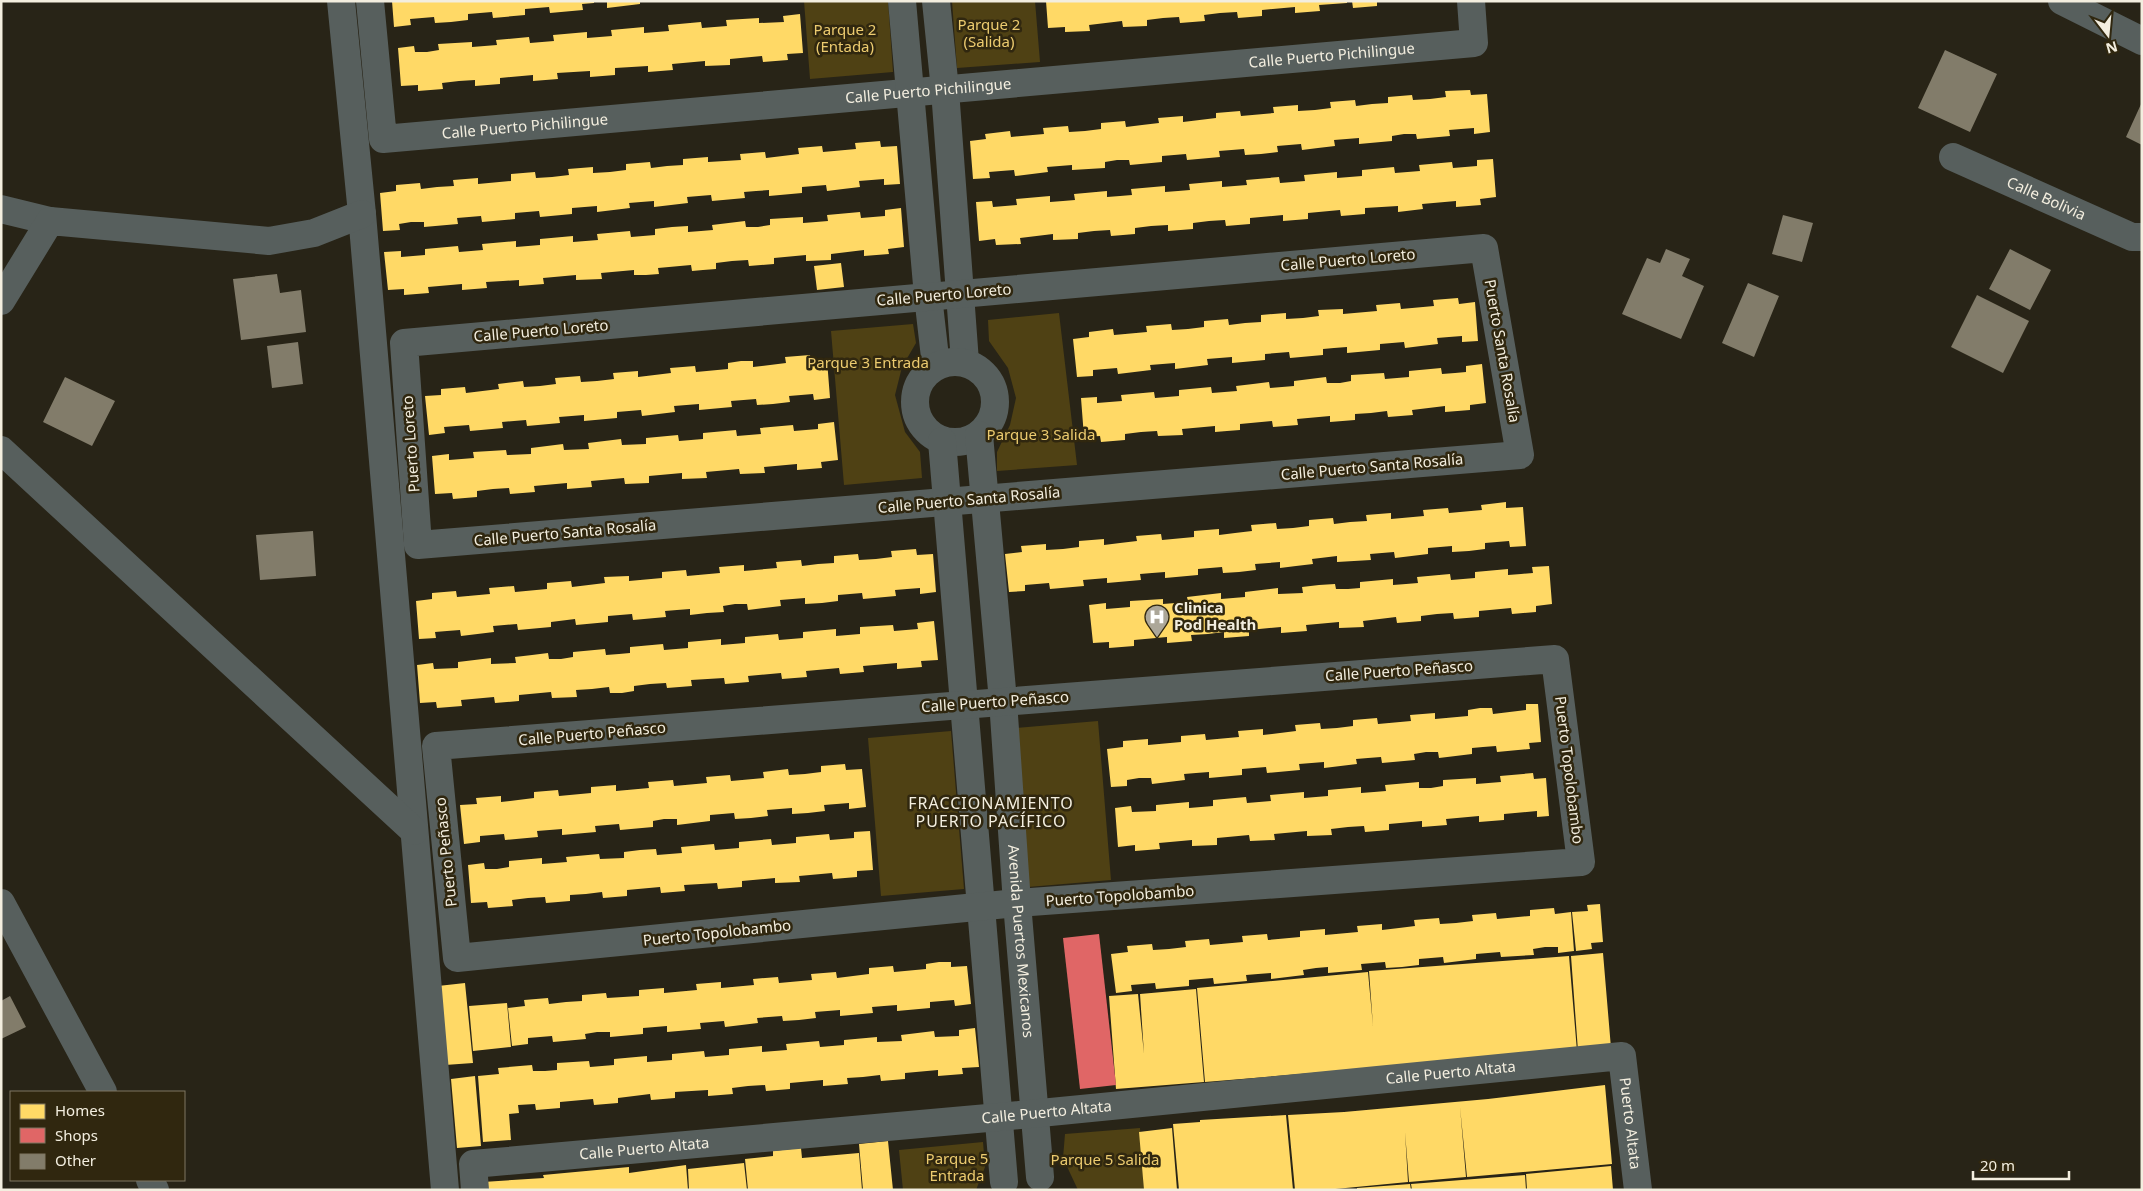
<svg xmlns="http://www.w3.org/2000/svg" width="2143" height="1191" viewBox="0 0 2143 1191" font-family="'Noto Sans',sans-serif">
<rect width="100%" height="100%" fill="#282417"/>
<path fill="#4f4114" d="M804 1H888L893 72 810 79Z
M952 1H1035L1040 62 957 68Z
M1059 313 1077 465 997 471V452L1010 425 1016 398 1008 368 989 341 988 320Z
M913 324 916 343 902 367 895 395 905 432 920 452 922 478 844 485 831 331Z
M1098 721 1111 880 1028 887 1015 728Z
M951 731 964 889 881 896 868 738Z
M1140 1128 1144 1190H1078L1063 1158 1065 1134Z
M983 1142 985 1167 976 1190H903L899 1150Z"/>
<path fill="#ffd966" d="M392 1H594V3L582 4 583 10 550 13 549 7 525 9V15L493 18 492 12 468 14V20L451 22 435 23 434 17 410 19 411 25 394 27Z
M607 1H640V4L607 8Z
M1046 1H1347V3L1319 5 1320 11 1295 13V7L1262 10V16L1238 18 1237 12 1220 13 1204 15 1205 21 1180 23 1179 17 1163 18 1147 20V26L1123 27 1122 21 1089 25 1090 31 1065 32V27L1048 28Z
M1352 1H1377V6L1353 8Z
M800 14 803 53 787 54 788 60 763 62 762 56 730 59V65L705 66V61L672 64 673 70 648 72V66L615 68V75L590 77V71L557 73 558 79 533 81V75L500 78V84L475 86V80L459 81 442 83 443 89 418 91V85L401 86 398 48 414 46 415 52H427L439 50 438 44 472 42V47L497 45 496 40 529 37 530 43 554 41 553 35 587 32V38L612 36 611 30 644 27V33L669 31 668 25 701 22 702 28 727 26 726 20 759 18V23L784 22 783 16Z
M1470 90 1471 95 1487 94 1490 132 1474 134V128L1461 129 1449 130 1450 136 1417 139 1416 134H1404L1392 136V141L1359 144V138L1334 140 1335 146 1318 148 1302 150 1301 144 1277 146 1278 152 1261 154 1245 155 1244 149 1219 151 1220 157 1187 160 1186 154 1162 156V162L1130 165 1129 160H1117L1105 162V168L1072 170V165L1047 167 1048 172 1015 176 1014 170 1001 171 989 172 990 178 973 179 970 141 986 139 985 134 1010 131 1011 137 1044 134 1043 128 1068 126 1069 132 1085 131 1101 129V123L1125 121 1126 127 1142 125 1159 123 1158 118 1183 116V122L1216 118V113L1240 111 1241 116 1274 113 1273 107 1298 105V111L1315 110 1331 108 1330 102 1355 100 1356 106 1372 104 1388 103V97L1412 95 1413 100 1430 99 1446 97 1445 91Z
M880 141 881 147 897 146 900 184 884 185V179L859 181 860 187 843 189 827 191 826 185 802 187V193L769 196V190L756 191 744 192 745 198 712 201 711 195 687 197 688 203 654 207V201L641 202 629 203 630 208 597 212V206L572 208V214L540 217 539 211 515 213V219L482 222 481 216 457 218 458 224 424 227V222H411L399 224 400 230 383 231 380 193 396 191V185L420 183 421 189 437 187 454 186 453 180 478 178V184L511 181V174L535 172 536 178 552 177 569 175 568 169 593 167V173L610 172 626 170V164L650 162 651 168 667 166 683 165V159L708 157V162L725 161 741 160 740 154 765 152 766 158 799 154 798 148 822 146 823 152 856 149 855 143Z
M1493 159 1496 197 1480 199 1481 205 1456 207V201L1422 204 1423 209 1398 212V206L1365 208V214L1341 216 1340 210 1308 213V219L1283 221V215L1250 218V224L1226 226 1225 220 1209 221 1193 223V229L1168 231V225L1151 226 1135 228V234L1111 236 1110 230 1094 231 1078 233V239L1053 240V234L1020 238 1021 244 996 245 995 239 979 241 976 202 992 201 993 207 1017 205 1016 199 1050 196V202L1063 201 1075 200 1074 194 1107 191V197L1120 196 1132 195 1131 189 1165 186V192L1178 191 1190 190 1189 184 1222 181V187L1247 185 1246 180 1279 177 1280 183 1305 181 1304 175 1337 172V178L1362 176V170L1394 167 1395 173 1420 171 1419 165 1452 162 1453 168 1477 166V160Z
M901 208 904 247 888 249 889 254 864 256V250L831 254V260L806 261V255L774 258V264L749 266 748 260 732 261 716 263V269L703 270 692 271 691 265 658 268 659 274 646 275H634V270L601 273 602 279 576 280V275L543 278 544 284 519 286V280L503 281 486 282 487 288 462 290V284L428 287 429 293 404 295V289L388 290 384 252 401 251V257L425 255V249L458 246 459 252 483 250 482 244 516 241V247L540 245V239L573 236V242L598 240 597 234 630 231 631 237 655 235V229L672 227 688 226V232L701 231 713 230 712 225 745 221 746 227H758L770 225V219L803 217V223L816 222 828 221 827 215 860 212 861 218 885 216V210Z
M841 263 844 287 817 290 814 266Z
M1458 298 1459 304 1475 302 1478 341 1462 342V336L1449 337 1437 338 1438 344 1421 346 1405 348 1404 342 1380 344V350L1347 353V347L1334 348 1323 349V355L1290 358 1289 352 1265 354V360L1232 363V357L1207 359 1208 365 1175 369V363L1150 365 1151 370 1118 374 1117 368 1093 370V376L1077 377 1073 339 1089 337V332L1113 329 1114 335 1147 332 1146 326 1171 324 1172 330 1188 329 1204 327V321L1228 319 1229 325 1245 323 1261 322V315L1286 313V319L1303 318 1319 316 1318 310 1343 309V314L1377 311 1376 305 1400 303 1401 309 1434 306 1433 300Z
M810 355 811 361 827 360 830 398 814 400 813 394 789 396 790 402 773 404 757 405 756 399 731 401 732 407 699 410V404L674 406 675 412 642 416 641 410 617 412V418L584 421V415L559 417 560 423 527 426 526 420 502 422 503 428 470 431 469 425 456 426 444 427 445 433 429 435 425 396 441 395V389L465 387 466 393 499 389 498 384 523 381 524 387 540 386 556 384 555 378 580 376 581 382 597 381 614 379 613 373 638 371V377L671 373 670 368 695 366 696 372 728 369V363L741 361H753V367L786 363 785 357Z
M1482 364 1486 403 1470 405V410L1445 412V406L1412 410 1413 415 1388 417 1387 411 1371 413 1355 414V420L1330 422V416L1297 419 1298 425 1273 427 1272 421 1240 424V430L1227 431 1215 432V426L1182 429 1183 435 1158 436 1157 431 1141 432 1125 434V440L1101 442 1100 436 1084 437 1081 398 1097 397V403L1122 401 1121 395 1154 392 1155 398 1179 396V390L1211 387 1212 393 1237 391 1236 386 1253 384 1269 382 1270 388 1294 386V381L1326 377 1327 383H1340L1351 381V375L1384 373 1385 379 1409 377V371L1441 368 1442 374 1455 373 1466 372V366Z
M834 422 838 460 821 462 822 468 797 470V464L764 467 765 473 740 474 739 469 706 472 707 478 682 479V473L649 476V483L625 484 624 478 591 481 592 487 567 489V483L534 486 535 492 510 494 509 488 493 489 477 491V497L453 499 452 493 435 494 432 456 449 454V460L474 458 473 452 490 451 506 450 507 455 531 454V448L563 444 564 450 589 449 588 443 621 439 622 445 646 444V438L678 435 679 441 703 439V433L736 430 737 436 761 434 760 428 793 425 794 431 818 429V424Z
M1506 502V508L1523 507 1526 546 1510 547 1509 541 1485 543V549L1469 551 1452 552V546L1428 548V554L1395 558 1394 552 1370 554 1371 560 1337 562V556L1312 559 1313 564 1296 566 1280 568V562L1255 564 1256 570 1239 572 1223 573 1222 567 1198 569V575L1165 578V572L1152 573 1140 574 1141 580 1107 583V578L1083 580 1084 586 1050 589 1049 583 1025 585V591L1009 592 1005 554 1022 552 1021 546 1046 544V550L1063 549 1079 547V541L1104 539V545L1120 543 1137 541 1136 536 1161 534 1162 540 1194 537V531L1219 529V535L1235 533 1252 531 1251 525 1276 523 1277 529 1293 528 1309 526V520L1333 518 1334 524 1350 522 1367 521 1366 515 1391 513V519L1424 516 1423 510 1448 508 1449 513 1482 510 1481 505Z
M916 549 917 555 933 554 936 592 920 594V588L907 589 895 590 896 596 863 599 862 593 838 595V601L822 603 805 604V598L780 600 781 606 748 610 747 604H735L723 606 724 612 707 613 690 615V609L677 610 665 611 666 617 633 620 632 614 608 616V622L576 625 575 619 551 622V627L518 630 517 624 493 626 494 632 461 636 460 630 447 631 435 632 436 638 419 639 416 601 432 599V593L456 591 457 597 490 594 489 588 514 586 515 592 547 589V583L571 581 572 587 605 583 604 577 629 576V581L662 578V572L686 570 687 576 720 573 719 567 744 565V571L777 568 776 562 801 560 802 566 818 564 834 563V556L858 554 859 560 876 559 892 557 891 551Z
M1549 566 1552 604 1536 606V612L1512 614 1511 608 1479 611V617L1454 619 1453 613 1437 614 1421 616V621L1397 623 1396 617 1363 621 1364 627 1339 628V622L1306 625 1307 631 1281 633V627L1249 630V636L1224 638V632L1208 634 1191 635 1192 641 1167 643V637L1134 640V646L1109 648V642L1093 643 1089 605 1106 603V609L1130 607V601L1147 600 1163 599V604L1188 602 1187 597 1221 593V599L1245 597V592L1278 588V594L1303 593 1302 587 1319 585 1335 584 1336 589H1348L1360 588V582L1393 579V585L1406 584 1418 583 1417 577 1450 574 1451 580 1475 578V572L1508 569V575L1521 574 1533 573 1532 567Z
M934 621 938 660 921 661 922 667 897 669V663L863 666 864 672 840 674 839 668 806 671 807 677 782 679 781 673 748 676 749 682 725 684 724 678 691 680 692 686 667 688 666 683 650 684 634 686V691L622 693H610L609 687 592 689 576 690 577 697 552 698 551 692 519 695V701L495 703 494 697 461 700 462 706 437 708 436 702 420 703 417 665 433 663 434 669 458 668V662L491 658V664L516 663 515 657 532 655 548 653 549 659H561L573 657V652L605 649 606 655 619 654 630 653V647L663 644 664 650 688 648V642L721 639V645L745 643V637L778 634 779 640 803 638V632L836 629V636L860 634V627L893 625 894 631 918 629 917 623Z
M1526 704H1538L1541 742 1529 743 1530 749 1497 752 1496 746 1483 747 1472 748V754L1439 758 1438 752H1426L1414 754 1415 760 1382 763 1381 757 1368 758 1356 759 1357 764 1324 768V762L1299 764 1300 770 1267 773 1266 767 1242 769V775L1209 778V772L1196 773 1184 774 1185 780 1152 784 1151 778H1139L1127 780V786L1111 787 1107 749 1123 747V741L1148 739V745L1181 742V736L1205 734 1206 740 1239 737 1238 731 1263 729V735L1280 733 1296 731 1295 725 1320 723 1321 729 1337 728 1353 726V720L1377 718 1378 724 1411 721 1410 715 1435 713V719L1468 716V710L1480 708H1492L1493 714 1526 710Z
M845 764 846 770 862 769 866 807 849 809V803L824 805 825 811 808 813 792 814V808L767 810 768 816 751 818 735 819 734 813 710 815V821L677 825V819H664L653 821V827L620 830 619 824 595 826 596 832 562 835V829L537 831 538 837 505 840 504 834 480 836V842L464 844 460 805 477 804 476 798 501 796V802L518 800 534 798V792L558 790 559 796 591 793V787L616 785V791L649 788 648 782 661 781 673 780 674 786 707 783 706 777 730 775 731 781 764 778 763 772 788 769 789 775 805 774 821 772V766Z
M1533 773 1534 779 1546 778 1549 816 1537 817V811L1504 814V820L1479 822V816L1446 819 1447 825 1422 827V821L1389 824V830L1365 832 1364 826 1348 827 1331 829 1332 835 1307 836V831L1274 834 1275 840 1250 841 1249 835 1217 838V845L1192 846V840L1159 843 1160 849 1135 851V845L1118 847 1115 808 1131 806 1132 812 1156 811V805L1189 802V808L1213 806V800L1246 797 1247 803 1271 801 1270 795 1304 792V798L1328 796V790L1361 787V793L1374 792 1386 791 1385 785 1419 782V788H1431L1443 786V780L1476 778V784L1501 782 1500 776Z
M870 831 873 870 857 871V877L833 879 832 873 799 876 800 882 775 883V878L742 881V887L718 889 717 883 701 884 684 885 685 891 661 893 660 887 627 890V896L603 898 602 892 586 894 570 895V901L546 903 545 897 528 898 512 900 513 906 488 908 487 902 471 903 468 865 484 863 485 869H497L509 867V861L542 858V864L567 862 566 857 599 854 600 859 624 858V852L640 850 656 849 657 855 682 853 681 847 714 844 715 850 739 848V842L771 839 772 845 796 843V837L829 834 830 840 854 838V832Z
M1600 904 1603 942 1591 943 1592 949 1576 951 1572 912 1588 911 1587 905Z
M1554 908 1555 914 1571 912 1574 951 1558 953V947H1545L1533 949 1534 955 1501 957 1500 952 1476 954V959L1444 963 1443 957 1419 959V965L1402 967 1386 968 1385 962 1361 964 1362 970 1328 973V967L1316 968 1303 970 1304 975 1271 979V973L1258 974 1246 975 1247 981 1214 984 1213 978 1189 980V986L1156 989 1155 983 1131 985 1132 991 1116 993 1111 954 1128 952 1127 946 1152 944 1153 950 1169 949 1186 947 1185 941 1209 939 1210 945 1243 942 1242 936 1267 934 1268 940 1300 937V931L1313 930 1325 929V935L1358 932 1357 926 1382 924V930L1399 928 1415 926 1414 920 1439 918 1440 924 1456 923 1473 921 1472 915 1496 913 1497 919 1530 916V910Z
M1603 953 1611 1048 1578 1051 1571 956Z
M1569 956 1577 1051 1205 1082 1197 988 1368 972 1373 1026 1369 971Z
M939 962H951V967L967 966 971 1004 955 1006 954 1000 930 1002V1008L897 1011V1005L884 1006 872 1007 873 1013 840 1016V1010L815 1012 816 1018 799 1020 783 1021 782 1016 757 1018 758 1023 725 1027 724 1021 700 1023 701 1029 667 1032V1026L643 1028V1034L610 1037V1032H597L585 1034 586 1039 553 1042 552 1036 528 1038V1044L512 1046 508 1008 525 1006 524 1000 548 998 549 1004 566 1002 582 1001V995L606 993 607 998 639 996V990L664 988V993L697 990 696 984 721 982V988L754 985 753 979 778 977 779 983 812 980 811 974 836 972 837 978 869 974V968L893 966 894 972 926 969V964Z
M465 983 473 1063 445 1065 438 986Z
M1196 989 1204 1082 1116 1089 1109 996 1138 994 1144 1054 1140 994Z
M507 1003 511 1047 473 1051 469 1006Z
M975 1028 979 1067 962 1068 963 1074 938 1076V1070L905 1073V1079L881 1081 880 1075 863 1077 847 1078 848 1084 823 1086V1080L790 1083V1089L766 1091 765 1085 748 1086 732 1088 733 1094 708 1096V1090L675 1092V1098L651 1100 650 1094 618 1098V1103L594 1105 593 1099 560 1102V1108L536 1110 535 1104 518 1105 519 1113 509 1114 511 1140 483 1142 478 1076 499 1074 498 1068 532 1065 533 1071H545L557 1070V1063L589 1061 590 1067 614 1065V1059L647 1056V1062L672 1060V1054L704 1051 705 1057 729 1055V1049L762 1046V1052L787 1050 786 1044 819 1041 820 1047 844 1045V1040L877 1037V1042L902 1041 901 1035 934 1031 935 1037 959 1036V1030Z
M475 1076 481 1146 457 1148 451 1079Z
M1605 1085 1612 1164 1467 1177 1460 1107 1466 1177 1409 1182 1405 1132 1408 1182 1325 1190H1295L1288 1115 1344 1112 1488 1099Z
M1286 1115 1293 1190H1179L1173 1124 1200 1122V1120Z
M1172 1128 1177 1190H1144L1139 1132Z
M888 1141 893 1190H863L859 1144Z
M801 1148 802 1158 859 1153 862 1190H748L745 1159 773 1156V1151Z
M744 1163 747 1190H689L688 1169Z
M686 1165 688 1190H484L483 1182 544 1178 543 1175 629 1167V1173Z
M1611 1166 1613 1190H1527L1526 1174Z
M1525 1175 1526 1190H1412L1411 1184Z
M1410 1184 1411 1190H1357V1188Z"/>
<path fill="#e06666" d="M1099 934 1116 1085 1080 1089 1063 938Z"/>
<path fill="#827c6a" d="M1945 50 1997 74 1970 132 1918 108Z
M2142 102V145L2126 137Z
M1783 215 1813 223 1802 262 1772 254Z
M1666 249 1690 259 1682 276 1704 286 1681 339 1622 314 1647 258 1660 263Z
M2010 249 2051 270 2030 310 1989 289Z
M277 274 280 293 301 290 306 332 241 340 233 279Z
M1748 283 1779 296 1754 357 1722 343Z
M1977 295 2029 321 2003 373 1951 347Z
M298 342 303 384 272 388 267 346Z
M65 377 115 401 92 446 43 422Z
M313 531 316 576 260 580 256 535Z
M10 996 26 1027 1 1039V1001Z"/>
<g fill="none" stroke-linecap="round" stroke-linejoin="round">
<g stroke="#575f5d" stroke-width="28">
<path d="M341 1 362 214 445 1190"/>
<path id="s1" d="M370 1 383 139 1474 43 1471 1"/>
<path d="M902 1 928 296 936 366"/>
<path d="M936 1 945 90 965 362"/>
<path d="M2062 1 2142 41"/>
<path id="s2" d="M1953 157 2132 237H2142"/>
<path d="M1 209 50 221"/>
<path d="M1484 248 1520 455 418 545 404 343Z"/>
<path d="M1 301 50 221 269 241 314 233 362 214"/>
<circle cx="955" cy="402" r="40"/>
<path id="s3" d="M979 435 1003 701 1017 903 1040 1177"/>
<path d="M942 441 1004 1182"/>
<path d="M1 450 414 831"/>
<path d="M1555 659 1581 862 1017 903 457 958 436 746Z"/>
<path d="M1 903 103 1092"/>
<path d="M150 1180 155 1190"/>
<path id="s4" d="M475 1190 473 1164 999 1117 1622 1056 1638 1190"/>
</g>
</g>
<defs>
<symbol id="hospital-pin" viewBox="-11 -11 22 30"><path d="M0 17L-7.5 6A9.5 9.5 0 1 1 7.5 6Z" fill="#aca799" stroke="#30270f"/><path d="M-5-5h3v3.5h4V-5h3V5h-3V1.5h-4V5h-3Z" fill="#fff"/></symbol>
</defs>
<g fill-rule="evenodd">
<use href="#hospital-pin" x="1143" y="603" width="28" height="38"/>
</g>
<g text-anchor="middle" stroke-width="5" stroke-linejoin="round" paint-order="stroke">
<g font-size="15" fill="#eccb6f" stroke="#30270f">
<text x="989" y="30">Parque 2<tspan x="989" dy="17">(Salida)</tspan></text>
<text x="845" y="35">Parque 2<tspan x="845" dy="17">(Entada)</tspan></text>
<text x="868" y="368">Parque 3 Entrada</text>
<text x="1041" y="440">Parque 3 Salida</text>
<text x="957" y="1164">Parque 5<tspan x="957" dy="17">Entrada</tspan></text>
<text x="1105" y="1165">Parque 5 Salida</text>
</g>
<g font-size="15" fill="#f3eedf" stroke="#30270f">
<text dy="5" stroke="none"><textPath href="#s1" startOffset="1091">Calle Puerto Pichilingue</textPath></text>
<text dy="5" stroke="none"><textPath href="#s1" startOffset="686">Calle Puerto Pichilingue</textPath></text>
<text dy="5" stroke="none"><textPath href="#s1" startOffset="281">Calle Puerto Pichilingue</textPath></text>
<text dy="5" stroke="none"><textPath href="#s2" startOffset="102">Calle Bolivia</textPath></text>
<text transform="translate(1348 260) rotate(-5)" y="5">Calle Puerto Loreto</text>
<text transform="translate(944 295) rotate(-5)" y="5">Calle Puerto Loreto</text>
<text transform="translate(541 331) rotate(-5)" y="5">Calle Puerto Loreto</text>
<text transform="translate(1502 351) rotate(80)" y="5">Puerto Santa Rosalía</text>
<text transform="translate(411 444) rotate(-94)" y="5">Puerto Loreto</text>
<text transform="translate(1372 467) rotate(-5)" y="5">Calle Puerto Santa Rosalía</text>
<text transform="translate(969 500) rotate(-5)" y="5">Calle Puerto Santa Rosalía</text>
<text transform="translate(565 533) rotate(-5)" y="5">Calle Puerto Santa Rosalía</text>
<text transform="translate(1399 671) rotate(-4)" y="5">Calle Puerto Peñasco</text>
<text transform="translate(995 702) rotate(-4)" y="5">Calle Puerto Peñasco</text>
<text transform="translate(592 734) rotate(-5)" y="5">Calle Puerto Peñasco</text>
<text transform="translate(1569 770) rotate(83)" y="5">Puerto Topolobambo</text>
<text transform="translate(446 852) rotate(-96)" y="5">Puerto Peñasco</text>
<text transform="translate(1120 896) rotate(-4)" y="5">Puerto Topolobambo</text>
<text transform="translate(717 933) rotate(-6)" y="5">Puerto Topolobambo</text>
<text dy="5" stroke="none"><textPath href="#s3" startOffset="508">Avenida Puertos Mexicanos</textPath></text>
<text dy="5" stroke="none"><textPath href="#s4" startOffset="1008">Calle Puerto Altata</textPath></text>
<text dy="5" stroke="none"><textPath href="#s4" startOffset="602">Calle Puerto Altata</textPath></text>
<text dy="5" stroke="none"><textPath href="#s4" startOffset="1248">Puerto Altata</textPath></text>
<text dy="5" stroke="none"><textPath href="#s4" startOffset="198">Calle Puerto Altata</textPath></text>
</g>
<g font-size="15" font-weight="bold" fill="#f3eedf" stroke="#30270f" text-anchor="start">
<text x="1174" y="613">Clinica<tspan x="1174" dy="17">Pod Health</tspan></text>
</g>
<g font-size="16" letter-spacing="1" fill="#f3eedf" stroke="#30270f">
<text x="991" y="809">FRACCIONAMIENTO<tspan x="991" dy="18">PUERTO PACÍFICO</tspan></text>
</g>
</g>
<rect width="2143" height="1191" fill="none" stroke="#f3eedf" stroke-width="5"/>
<rect x="10" y="1091" width="175" height="90" fill="#30270f" stroke="#7e7762"/>
<rect x="20" y="1104" width="25" height="15" fill="#ffd966" stroke="#7e7762"/>
<text x="55" y="1116" font-size="15" fill="#f3eedf">Homes</text>
<rect x="20" y="1128" width="25" height="15" fill="#e06666" stroke="#7e7762"/>
<text x="55" y="1141" font-size="15" fill="#f3eedf">Shops</text>
<rect x="20" y="1154" width="25" height="15" fill="#827c6a" stroke="#7e7762"/>
<text x="55" y="1166" font-size="15" fill="#f3eedf">Other</text>
<g transform="translate(2108 35) rotate(164)" stroke="#30270f" stroke-width="4" paint-order="stroke">
<path d="M0-4L9 19L0 12L-9 19Z" fill="#f3eedf"/>
<text y="-8" font-size="14" font-weight="bold" text-anchor="middle" fill="#f3eedf">N</text>
</g>
<path d="M1973 1171v8h96v-8" fill="none" stroke="#f3eedf" stroke-width="2.5"/>
<text x="1980" y="1171" font-size="15" fill="#f3eedf" stroke="#30270f" stroke-width="4" paint-order="stroke">20 m</text>
</svg>
